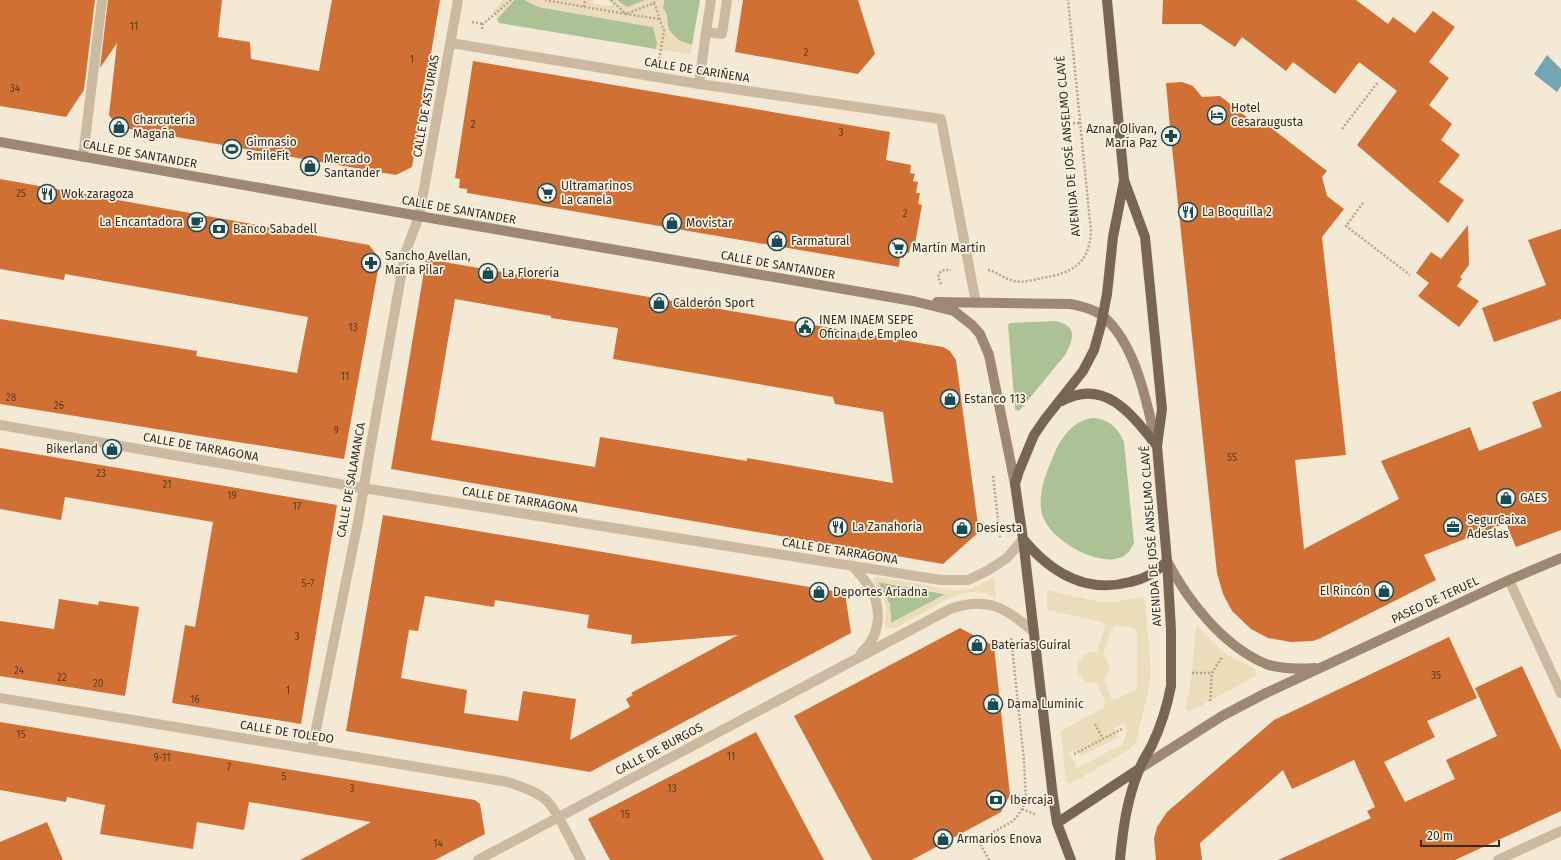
<svg xmlns="http://www.w3.org/2000/svg" width="1561" height="860" viewBox="0 0 1561 860" font-family="'Fira Sans',sans-serif">
<rect width="100%" height="100%" fill="#f3e9d5"/>
<path fill="#acc294" d="M514 0H525L539 7 653 27C657 33 658 43 656 49L499 23 497 19Z
M617 0H646L627 8Z
M664 0H700L692 45 680 41 670 32 667 24V15L663 8Z
M1055 321C1078 325 1074 339 1065 355L1020 410 1018 411 1015 409 1008 325 1010 323Z
M1092 418C1108 418 1118 428 1124 442L1134 543C1131 549 1128 554 1122 557 1098 568 1048 539 1042 514 1037 493 1047 471 1055 452 1062 436 1074 421 1092 418Z
M878 582 944 594V595L891 623V615Z"/>
<path fill="#ecddba" fill-rule="evenodd" d="M503 0H514L497 19 492 12Z
M525 0H593L594 4 611 6 612 4 607 0H617L627 7 646 0H664L663 8 667 15 668 28 676 38 684 43 692 45 691 55 656 49 657 43 653 27 539 7Z
M878 577 952 590 970 589 994 578 996 598 985 593 971 592 960 594 947 599 898 627 890 629 887 628 885 625 886 607 884 598 874 583V578ZM878 582 944 593V595L891 623 890 604Z
M1047 590 1095 601 1113 602 1142 597 1145 600 1151 672 1148 692 1136 742 1130 749 1070 784 1066 782 1061 731 1103 708 1105 705V702L1097 683H1090L1084 680 1079 675 1077 668 1079 661 1083 655 1090 652H1097L1105 626 1102 622 1047 610ZM1116 625 1135 629 1137 632V684L1135 690 1114 700 1112 699 1104 680 1108 674 1109 667 1108 661 1103 655 1112 628ZM1124 723 1127 730 1123 744 1077 768 1070 753 1078 749 1081 756 1119 737 1114 728Z
M1197 626 1224 653 1255 669 1257 675 1254 677 1189 712 1186 710V708L1192 673 1196 628Z"/>
<path fill="#72a6b2" d="M1547 55 1561 69V86L1557 92 1534 74Z"/>
<path fill="#d17035" fill-rule="evenodd" d="M0 0H95L84 90 66 117 0 106Z
M108 0H222L218 37 250 42 251 59 319 71 332 0H440L412 167 396 175 118 127 109 115 117 43 100 68Z
M743 0H858L875 54 858 74 735 52Z
M1163 0H1356L1388 24 1393 17 1415 33 1433 11 1455 27 1429 62 1449 78 1429 105 1452 124 1441 140 1460 155 1439 182 1464 200 1448 223 1357 145 1397 91 1359 62 1335 94 1293 62 1286 71 1242 37 1235 47 1201 24H1162Z
M473 61 890 132 886 160 911 165 910 173 915 174 913 181 918 182 916 193H920L918 204 922 205 915 244 911 243 909 253 905 252 904 258 900 257 899 267 467 193V189L459 188 460 179 455 178Z
M1182 82 1193 86 1202 97 1220 96 1253 122 1257 117 1327 171 1322 177 1327 196 1344 209 1322 237 1346 455 1295 460 1304 549 1399 499 1381 461 1470 427 1479 451 1542 427 1532 402 1561 391V530L1516 547 1506 523 1424 555 1436 580 1321 638 1313 641 1291 642 1268 638 1251 629 1232 611 1223 594 1217 573 1170 128 1166 83Z
M0 179 369 245 380 259 344 459 0 404V319L197 351 196 356 297 373 308 317 65 274 64 280 0 269Z
M1468 225 1469 265 1460 277 1462 279 1457 286 1479 301 1459 327 1418 296 1429 283 1416 273 1431 252 1441 259Z
M1561 229V319L1494 342 1482 308 1546 285 1528 240Z
M426 259 943 347 950 351 956 360 979 532 943 564 391 469ZM455 299 551 316V318L618 328 613 359 833 397 835 404 883 412 893 483 747 458V461L600 437 595 467 431 440Z
M0 448 337 505 301 724 172 703 185 625 195 627 213 522 65 497 61 520 0 509Z
M383 515 845 593 851 633 590 772 346 731ZM425 596 494 607 495 600 589 615 587 628 632 635 631 644 738 635 631 693 633 695 626 699 630 707 570 740 576 699 523 691 518 721 464 713 467 690 401 678 409 630 418 631Z
M59 599 98 605 99 601 139 607 125 696 0 676V621L54 629Z
M960 628 994 646 1010 795 1001 812 912 860H872L794 716Z
M1449 637 1477 698 1427 721 1435 737 1384 762 1405 802 1455 779 1446 760 1497 736 1475 688 1522 666 1561 750V811L1455 860H1278L1371 818 1367 811 1375 807 1354 760 1292 789 1283 770 1200 843 1202 860H1156L1154 839 1157 827 1167 812 1274 720Z
M0 722 475 800 480 804 485 834 435 860H300L371 822 249 802 244 830 197 822 193 849 100 834 105 805 67 797 66 802 0 790Z
M756 732 824 860H610L588 819Z
M47 822 63 860H0V842Z"/>
<g fill="none" stroke-linecap="round" stroke-linejoin="round">
<path stroke="#b7a48a" stroke-width="2.5" stroke-dasharray="2 2" stroke-linecap="butt" d="M545 0 626 14 654 3 655 0
M611 0 626 14 660 19
M654 3 664 31 659 60
M584 7 585 0
M472 22 483 24
M482 29 483 24 511 0
M1061 124 1080 123
M1342 129 1378 82
M1363 203 1346 226 1410 275
M988 270C997 272 1005 279 1014 281 1023 283 1033 280 1042 278 1071 273 1089 265 1091 232L1068 0
M941 284 938 277 939 273 944 270H951
M993 476 1000 537
M1192 673H1212
M1210 701 1212 673 1222 657
M1095 724 1103 739
M1074 754 1122 729
M1022 809 1037 815
M989 860 978 840 1010 823 1016 818 1022 809 1026 799 1024 761 1011 637"/>
<path stroke="#cbbaa0" stroke-width="10" d="M706 32 711 0
M699 84 706 32 722 34 727 0"/>
<path stroke="#cbbaa0" stroke-width="10" d="M451 43 699 84 941 119
M83 157 102 0
M0 425 363 488 941 580H968L987 571 1007 558 1023 539
M853 566C859 574 866 581 870 588 883 610 880 637 861 653
M1509 580 1561 693
M0 698 508 782C521 787 537 791 547 801 559 813 572 844 581 860
M312 749 359 517 368 461 405 254 419 216 458 0
M478 860 950 609C989 596 1005 608 1034 632
M1498 860 1561 831"/>
<path stroke="#cbbaa0" stroke-width="10" d="M941 119 976 303"/>
<path stroke="#9f8872" stroke-width="10" d="M0 142 419 216 913 301 954 311 972 325 980 334 989 355 1015 484
M937 302 1070 304C1081 306 1095 309 1104 317 1137 346 1147 405 1157 446
M1167 561C1188 601 1223 646 1266 664 1280 669 1300 669 1315 668
M1139 769 1222 716 1266 693 1509 580 1561 558"/>
<path stroke="#786553" stroke-width="10" d="M1107 0 1124 180 1145 237 1162 409 1157 446 1167 561 1171 630V686C1167 707 1161 726 1152 745 1148 753 1142 761 1139 770 1127 799 1123 828 1120 860
M1062 401C1105 377 1133 416 1157 446
M1023 539C1050 572 1086 594 1130 582 1145 579 1157 572 1167 561
M1057 823 1139 769
M1071 860 1057 823 1053 797 1023 539 1015 484 1019 471 1034 435 1045 419 1083 371 1094 350 1101 325 1107 294 1113 237 1124 181"/>
</g>
<defs>
<symbol id="hotel-ring" viewBox="-11 -11 22 22"><circle r="9.5" fill="#faf2e1" stroke="#174b59" stroke-width="1.5"/><path d="M-6-4.5h1.5V1H6V5H4.5V3h-9V5H-6ZM-4 0a1.8 1.8 0 1 1 3.6 0ZM.5 0V-2.5h3Q6-2.5 6 0Z" fill="#174b59"/></symbol>
<symbol id="shop-ring" viewBox="-11 -11 22 22"><circle r="9.5" fill="#faf2e1" stroke="#174b59" stroke-width="1.5"/><path d="M-5-2.5h2.3a2.7 3.5 0 0 1 5.4 0H5L5.5 6h-11ZM-1.5-2.5h3a1.5 2.3 0 0 0-3 0Z" fill="#174b59"/></symbol>
<symbol id="pharmacy-ring" viewBox="-11 -11 22 22"><circle r="9.5" fill="#faf2e1" stroke="#174b59" stroke-width="1.5"/><path d="M-2-6h4v4h4v4h-4v4h-4v-4h-4v-4h4Z" fill="#174b59"/></symbol>
<symbol id="stadium-ring" viewBox="-11 -11 22 22"><circle r="9.5" fill="#faf2e1" stroke="#174b59" stroke-width="1.5"/><path d="M0-5a6.5 5 0 1 0 0 10a6.5 5 0 1 0 0-10ZM-3.5-1.8h7v3.6h-7Z" fill="#174b59"/></symbol>
<symbol id="supermarket-ring" viewBox="-11 -11 22 22"><circle r="9.5" fill="#faf2e1" stroke="#174b59" stroke-width="1.5"/><path d="M-6-5.5h2.5l.6 2H6L4.5 2H-2.5L-4.4-4H-6ZM-1.5 3.2a1.3 1.3 0 1 0 .1 0ZM3 3.2a1.3 1.3 0 1 0 .1 0Z" fill="#174b59"/></symbol>
<symbol id="restaurant-ring" viewBox="-11 -11 22 22"><circle r="9.5" fill="#faf2e1" stroke="#174b59" stroke-width="1.5"/><path d="M-5-6h1v4h1v-4h1v4h1v-4h1v5L-1.5 .5V6h-2V.5L-5-1ZM5-6V6H3V1.5H1.5Q1.5-4 5-6Z" fill="#174b59"/></symbol>
<symbol id="cafe-ring" viewBox="-11 -11 22 22"><circle r="9.5" fill="#faf2e1" stroke="#174b59" stroke-width="1.5"/><path d="M-5.5-4.5H6V0H3Q3 3.5 0 3.5H-2.5Q-5.5 3.5-5.5 0ZM3-3.2v2h1.7v-2ZM-6 4.5H4V6H-6Z" fill="#174b59"/></symbol>
<symbol id="bank-ring" viewBox="-11 -11 22 22"><circle r="9.5" fill="#faf2e1" stroke="#174b59" stroke-width="1.5"/><path d="M-6-4H6V4H-6ZM0-2.3a2.3 2.3 0 1 0 0 4.6a2.3 2.3 0 1 0 0-4.6Z" fill="#174b59"/></symbol>
<symbol id="civic-ring" viewBox="-11 -11 22 22"><circle r="9.5" fill="#faf2e1" stroke="#174b59" stroke-width="1.5"/><path d="M-.6-6.5H3V-4.5H.6V-3L4-1V1h2V6H-6V1h2V-1L-.6-3ZM-1.2 2.5V6h2.4V2.5Z" fill="#174b59"/></symbol>
<symbol id="office-ring" viewBox="-11 -11 22 22"><circle r="9.5" fill="#faf2e1" stroke="#174b59" stroke-width="1.5"/><path d="M-6-3h4V-5.5h4V-3h4V5H-6ZM-1-4.5V-3h2v-1.5ZM-6 0V1H6V0Z" fill="#174b59"/></symbol>
</defs>
<g fill-rule="evenodd">
<use href="#hotel-ring" x="1206" y="104" width="22" height="22"/>
<use href="#shop-ring" x="108" y="116" width="22" height="22"/>
<use href="#pharmacy-ring" x="1160" y="125" width="22" height="22"/>
<use href="#stadium-ring" x="221" y="138" width="22" height="22"/>
<use href="#shop-ring" x="299" y="155" width="22" height="22"/>
<use href="#supermarket-ring" x="536" y="182" width="22" height="22"/>
<use href="#restaurant-ring" x="36" y="183" width="22" height="22"/>
<use href="#restaurant-ring" x="1177" y="201" width="22" height="22"/>
<use href="#cafe-ring" x="186" y="211" width="22" height="22"/>
<use href="#shop-ring" x="661" y="212" width="22" height="22"/>
<use href="#bank-ring" x="208" y="218" width="22" height="22"/>
<use href="#shop-ring" x="766" y="230" width="22" height="22"/>
<use href="#supermarket-ring" x="887" y="237" width="22" height="22"/>
<use href="#pharmacy-ring" x="360" y="252" width="22" height="22"/>
<use href="#shop-ring" x="477" y="262" width="22" height="22"/>
<use href="#shop-ring" x="648" y="292" width="22" height="22"/>
<use href="#civic-ring" x="794" y="316" width="22" height="22"/>
<use href="#shop-ring" x="939" y="388" width="22" height="22"/>
<use href="#shop-ring" x="101" y="438" width="22" height="22"/>
<use href="#shop-ring" x="1495" y="487" width="22" height="22"/>
<use href="#restaurant-ring" x="827" y="516" width="22" height="22"/>
<use href="#office-ring" x="1442" y="516" width="22" height="22"/>
<use href="#shop-ring" x="951" y="517" width="22" height="22"/>
<use href="#shop-ring" x="1373" y="580" width="22" height="22"/>
<use href="#shop-ring" x="808" y="581" width="22" height="22"/>
<use href="#shop-ring" x="966" y="634" width="22" height="22"/>
<use href="#shop-ring" x="982" y="693" width="22" height="22"/>
<use href="#bank-ring" x="985" y="789" width="22" height="22"/>
<use href="#shop-ring" x="932" y="828" width="22" height="22"/>
</g>
<g text-anchor="middle" stroke-width="3.5" stroke-linejoin="round" paint-order="stroke">
<g font-size="10" fill="#5b3c28">
<text x="134" y="30">11</text>
<text x="806" y="56">2</text>
<text x="412" y="63">1</text>
<text x="15" y="92">34</text>
<text x="473" y="128">2</text>
<text x="841" y="136">3</text>
<text x="21" y="197">25</text>
<text x="905" y="217">2</text>
<text x="353" y="331">13</text>
<text x="345" y="380">11</text>
<text x="11" y="401">28</text>
<text x="59" y="409">26</text>
<text x="336" y="434">9</text>
<text x="1232" y="461">55</text>
<text x="101" y="477">23</text>
<text x="167" y="488">21</text>
<text x="232" y="499">19</text>
<text x="297" y="510">17</text>
<text x="308" y="587">5-7</text>
<text x="297" y="640">3</text>
<text x="19" y="674">24</text>
<text x="1436" y="679">35</text>
<text x="62" y="681">22</text>
<text x="98" y="687">20</text>
<text x="288" y="694">1</text>
<text x="195" y="703">16</text>
<text x="21" y="738">15</text>
<text x="731" y="760">11</text>
<text x="162" y="761">9-11</text>
<text x="229" y="771">7</text>
<text x="284" y="780">5</text>
<text x="352" y="792">3</text>
<text x="672" y="792">13</text>
<text x="625" y="818">15</text>
<text x="438" y="847">14</text>
</g>
<g font-size="12" fill="#342b24" stroke="#faf2e1">
<text transform="translate(697 70) rotate(9)" y="4">CALLE DE CARIÑENA</text>
<text transform="translate(426 106) rotate(-80)" y="4">CALLE DE ASTURIAS</text>
<text transform="translate(1068 146) rotate(-95)" y="4">AVENIDA DE JOSÉ ANSELMO CLAVÉ</text>
<text transform="translate(140 154) rotate(10)" y="4">CALLE DE SANTANDER</text>
<text transform="translate(459 210) rotate(10)" y="4">CALLE DE SANTANDER</text>
<text transform="translate(778 265) rotate(10)" y="4">CALLE DE SANTANDER</text>
<text transform="translate(201 447) rotate(10)" y="4">CALLE DE TARRAGONA</text>
<text transform="translate(351 480) rotate(-80)" y="4">CALLE DE SALAMANCA</text>
<text transform="translate(520 500) rotate(9)" y="4">CALLE DE TARRAGONA</text>
<text transform="translate(1151 536) rotate(-94)" y="4">AVENIDA DE JOSÉ ANSELMO CLAVÉ</text>
<text transform="translate(840 551) rotate(9)" y="4">CALLE DE TARRAGONA</text>
<text transform="translate(1435 600) rotate(-25)" y="4">PASEO DE TERUEL</text>
<text transform="translate(287 732) rotate(9)" y="4">CALLE DE TOLEDO</text>
<text transform="translate(659 749) rotate(-28)" y="4">CALLE DE BURGOS</text>
</g>
<g font-size="12" fill="#342b24" stroke="#faf2e1" text-anchor="start">
<text x="1231" y="112">Hotel<tspan x="1231" dy="14">Cesaraugusta</tspan></text>
<text x="133" y="124">Charcutería<tspan x="133" dy="14">Magaña</tspan></text>
<text x="1157" y="133" text-anchor="end">Aznar Olivan,<tspan x="1157" dy="14">María Paz</tspan></text>
<text x="246" y="146">Gimnasio<tspan x="246" dy="14">SmileFit</tspan></text>
<text x="324" y="163">Mercado<tspan x="324" dy="14">Santander</tspan></text>
<text x="561" y="190">Ultramarinos<tspan x="561" dy="14">La canela</tspan></text>
<text x="61" y="198">Wok zaragoza</text>
<text x="1202" y="216">La Boquilla 2</text>
<text x="183" y="226" text-anchor="end">La Encantadora</text>
<text x="686" y="227">Movistar</text>
<text x="233" y="233">Banco Sabadell</text>
<text x="791" y="245">Farmatural</text>
<text x="912" y="252">Martín Martín</text>
<text x="385" y="260">Sancho Avellan,<tspan x="385" dy="14">María Pilar</tspan></text>
<text x="502" y="277">La Florería</text>
<text x="673" y="307">Calderón Sport</text>
<text x="819" y="324">INEM INAEM SEPE<tspan x="819" dy="14">Oficina de Empleo</tspan></text>
<text x="964" y="403">Estanco 113</text>
<text x="98" y="453" text-anchor="end">Bikerland</text>
<text x="1520" y="502">GAES</text>
<text x="1467" y="524">SegurCaixa<tspan x="1467" dy="14">Adeslas</tspan></text>
<text x="852" y="531">La Zanahoria</text>
<text x="976" y="532">Desiesta</text>
<text x="1370" y="595" text-anchor="end">El Rincón</text>
<text x="833" y="596">Deportes Ariadna</text>
<text x="991" y="649">Baterías Guiral</text>
<text x="1007" y="708">Dama Luminic</text>
<text x="1010" y="804">Ibercaja</text>
<text x="957" y="843">Armarios Enova</text>
</g>
</g>
<path d="M1421 840v6h78v-6" fill="none" stroke="#342b24" stroke-width="2"/>
<text x="1427" y="840" font-size="12" fill="#342b24" stroke="#faf2e1" stroke-width="3" paint-order="stroke">20 m</text>
</svg>
